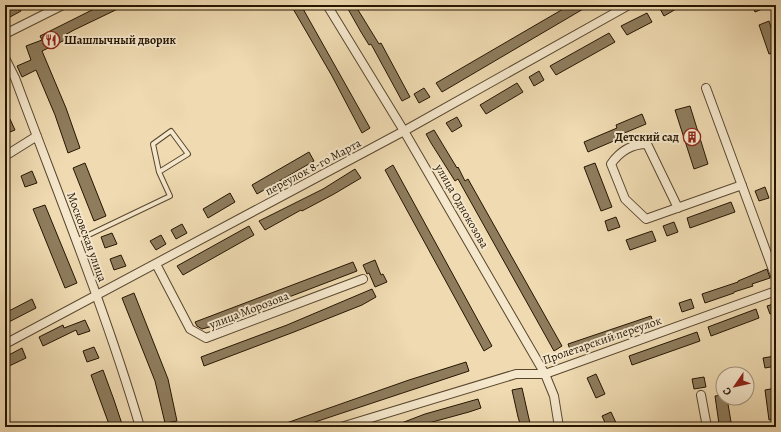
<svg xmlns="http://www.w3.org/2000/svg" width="781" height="432" viewBox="0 0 781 432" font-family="Alegreya,serif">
<rect width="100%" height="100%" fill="#efdab1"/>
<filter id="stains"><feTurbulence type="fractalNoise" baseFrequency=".005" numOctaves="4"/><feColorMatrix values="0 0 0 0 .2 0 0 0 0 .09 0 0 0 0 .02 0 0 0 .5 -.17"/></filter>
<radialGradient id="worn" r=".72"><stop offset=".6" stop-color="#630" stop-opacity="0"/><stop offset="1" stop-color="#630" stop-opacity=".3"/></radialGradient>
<path fill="#8e7c5d" stroke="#251602" d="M5 5H18L21 11 10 17Z
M102 5H126L74 30 63 36 65 40 42 51 66 108 80 148 68 153 55 115 36 70 22 77 17 66 31 60 26 46 42 40 40 36Z
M296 5H301L307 16 370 128 362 133 332 76 292 7Z
M355 5 379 44 381 43 410 97 402 101 371 44 369 45 361 32 348 9Z
M570 5H590L442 92 436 83Z
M662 5H683L664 16 659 7Z
M752 5H772L755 12Z
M647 13 652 22 627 35 621 26Z
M769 21 776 43V52L769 54 759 25Z
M609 33 615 42 556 75 550 66Z
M539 71 544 80 534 86 529 77Z
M517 83 523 92 486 114 480 105Z
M424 88 430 97 419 103 414 94Z
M690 106 708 164 694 169 675 110Z
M642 114 646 124 615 137 616 140 588 152 584 142 617 128 616 125Z
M457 117 462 126 452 132 446 123Z
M10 119 15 130 5 134V121Z
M434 130 457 168 458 167 465 181 468 179 562 346 554 351 458 179 455 181 431 143 426 134Z
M309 152 314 161 257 194 252 185Z
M85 163 106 216 94 221 73 168Z
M595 163 612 207 601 211 584 167Z
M393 165 492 346 484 351 385 170Z
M355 169 361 178 334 194 302 211 301 210 265 230 259 221 323 189Z
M32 171 37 183 25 187 21 176Z
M765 187 769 198 759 201 755 191Z
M230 193 235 202 208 218 203 209Z
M731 202 735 212 690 228 687 218Z
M45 205 77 283 65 288 33 209Z
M616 217 620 227 608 231 605 221Z
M674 222 678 232 667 236 663 226Z
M182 224 187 233 176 239 171 230Z
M249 226 254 235 183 275 177 266Z
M652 231 656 241 630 250 626 240Z
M112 233 117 244 105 248 101 237Z
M161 235 166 244 156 250 150 241Z
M121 255 126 266 114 270 110 259Z
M375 260 381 275 383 274 387 282 375 287 369 273 367 274 363 265Z
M353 262 357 271 213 326 202 329 197 326 195 322Z
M767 269 770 278 752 284 753 286 734 292V293L705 303 702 294 738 282V281Z
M372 289 376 297 362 305 294 332 204 366 201 357 287 325Z
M134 293 168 379 177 421 165 423 155 381 122 298Z
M32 299 36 308 5 324V313Z
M691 299 694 308 682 312 679 303Z
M776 303V313L770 314 767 306Z
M756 309 759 318 711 336 708 327Z
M651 316 654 325 571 352 568 344Z
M85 320 90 331 78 335 76 330 43 346 39 337 63 325 64 328Z
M697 332 700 341 632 365 629 356Z
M94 347 99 358 87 362 83 351Z
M22 348 26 358 5 368V357Z
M775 356 776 366 765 368 763 358Z
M466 362 469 371 300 427H275L409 380Z
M103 370 114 400 123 427H110L91 375Z
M596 374 605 394 596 398 587 378Z
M704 377 706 387 694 389 692 379Z
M522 388 529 419 531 427H521L518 417 512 390Z
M776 388V419L769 420 765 390Z
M723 395V398H727L731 422 719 424 715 396Z
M478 399 481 408 469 412 414 427H391L425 414Z
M611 412 618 427H607L602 416Z"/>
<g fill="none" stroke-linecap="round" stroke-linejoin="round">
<defs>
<path id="lane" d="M76 241 170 196 159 172 153 144 171 131 188 154 159 172"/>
<path id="street" d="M327 5 404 131 545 374 554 396 559 427
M5 34 63 5
M5 58 15 78C58 194 105 309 140 427
M706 88 776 278
M5 156 37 136
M678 208 647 144C631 144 620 151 611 164L625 199 646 219 742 185
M156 264 190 329 206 338 363 279
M5 344 404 131 629 5
M701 395 707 427
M341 427 516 374H545L776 291"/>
</defs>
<use href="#lane" stroke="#58472e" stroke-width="6"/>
<use href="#street" stroke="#58472e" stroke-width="10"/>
<use href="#lane" stroke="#f5e7cc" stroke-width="4"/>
<use href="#street" stroke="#f5e7cc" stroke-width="8"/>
</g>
<defs>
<symbol id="restaurant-ring" viewBox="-11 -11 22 22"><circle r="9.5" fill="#f5e7cc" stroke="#8f2418" stroke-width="1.5"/><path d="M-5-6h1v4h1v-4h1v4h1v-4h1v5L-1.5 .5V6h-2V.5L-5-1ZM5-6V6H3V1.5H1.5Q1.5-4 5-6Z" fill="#8f2418"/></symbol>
<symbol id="building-ring" viewBox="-11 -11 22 22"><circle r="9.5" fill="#f5e7cc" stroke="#8f2418" stroke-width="1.5"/><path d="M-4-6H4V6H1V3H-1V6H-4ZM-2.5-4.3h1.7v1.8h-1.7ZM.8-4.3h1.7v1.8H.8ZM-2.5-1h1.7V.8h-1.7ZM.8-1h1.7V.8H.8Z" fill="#8f2418"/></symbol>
</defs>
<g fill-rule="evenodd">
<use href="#restaurant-ring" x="41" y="30" width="20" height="20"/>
<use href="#building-ring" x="682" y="127" width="20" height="20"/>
</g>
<g text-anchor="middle" stroke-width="4" stroke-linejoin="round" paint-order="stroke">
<g font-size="12" font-weight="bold" fill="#251602" stroke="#f5e7cc" text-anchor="start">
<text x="64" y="44">Шашлычный дворик</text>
<text x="679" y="141" text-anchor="end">Детский сад</text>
</g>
<g font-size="12" fill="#251602" stroke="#f5e7cc">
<text transform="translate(313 167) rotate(-28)" y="4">переулок 8-го Марта</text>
<text transform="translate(462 206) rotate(60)" y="4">улица Однокозова</text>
<text transform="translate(87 237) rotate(70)" y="4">Московская улица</text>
<text transform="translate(249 310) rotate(-21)" y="4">улица Морозова</text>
<text transform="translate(602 340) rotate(-19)" y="4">Пролетарский переулок</text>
</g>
</g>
<rect width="781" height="432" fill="none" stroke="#efdab1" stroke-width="20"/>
<rect x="6" y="6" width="769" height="420" fill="none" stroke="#251602" stroke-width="2"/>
<rect x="10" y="10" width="761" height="412" fill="none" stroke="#251602"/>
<g transform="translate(735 386) rotate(236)"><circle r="19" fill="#f5e7cc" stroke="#a2937b"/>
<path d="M0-3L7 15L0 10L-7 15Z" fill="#8f2418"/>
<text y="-6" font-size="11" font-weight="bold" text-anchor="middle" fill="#251602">С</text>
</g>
<rect width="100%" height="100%" filter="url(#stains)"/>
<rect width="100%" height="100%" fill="url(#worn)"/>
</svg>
